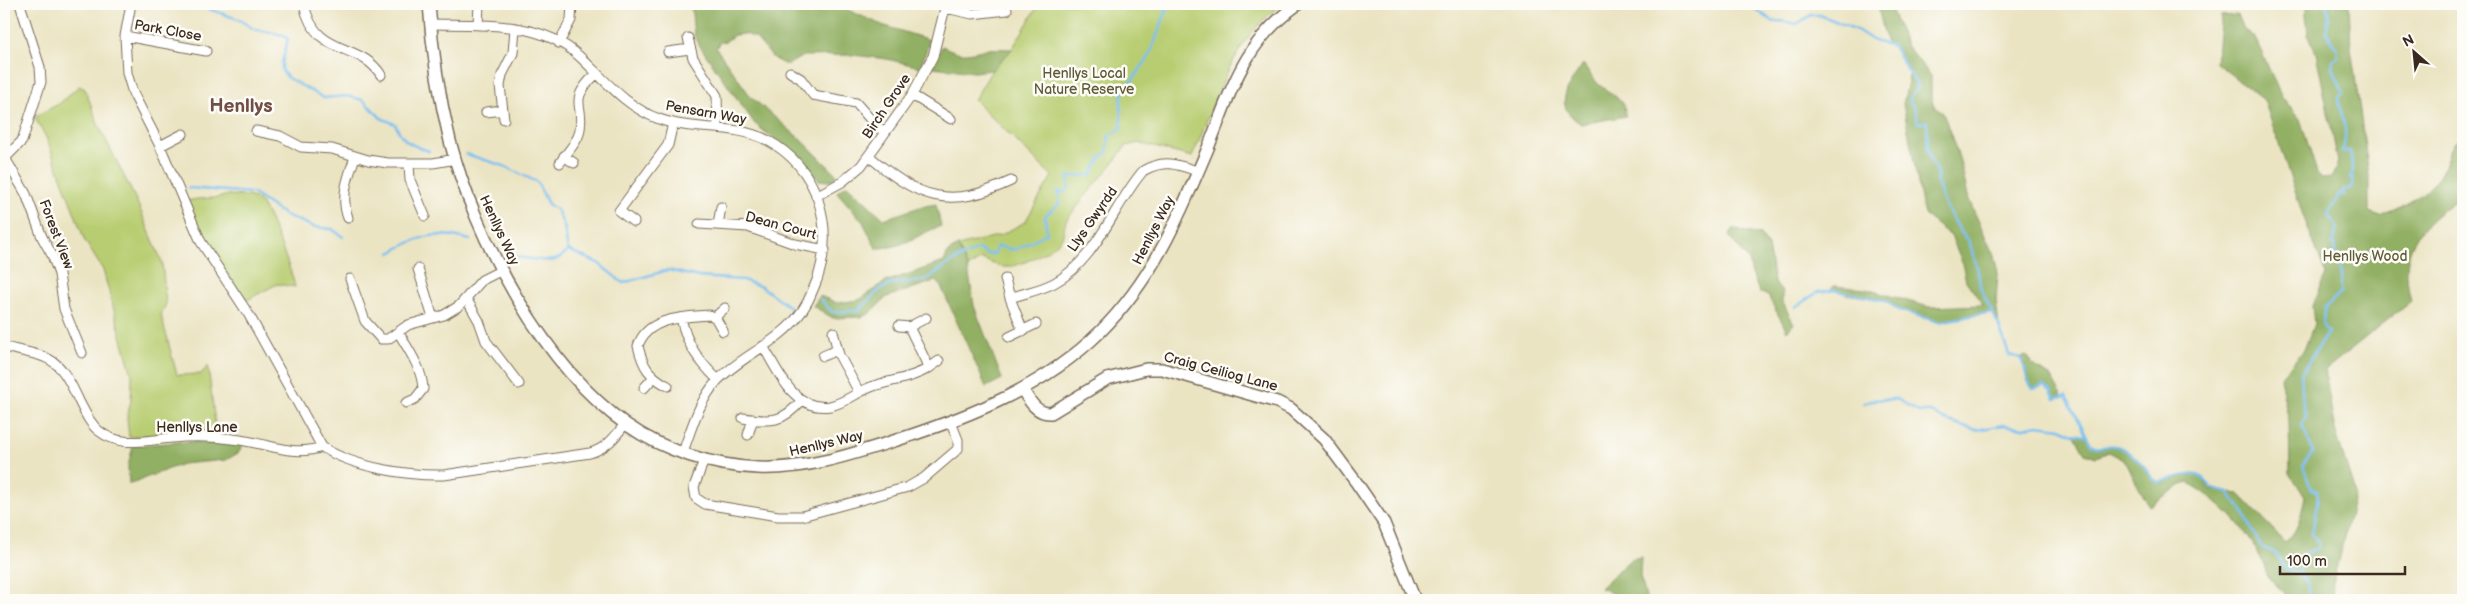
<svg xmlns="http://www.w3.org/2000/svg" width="2467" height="604" viewBox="0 0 2467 604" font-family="'Balsamiq Sans',sans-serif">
<rect width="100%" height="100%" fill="#fdfcf7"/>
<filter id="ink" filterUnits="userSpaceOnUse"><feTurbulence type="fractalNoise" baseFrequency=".02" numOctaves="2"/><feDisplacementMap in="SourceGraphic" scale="10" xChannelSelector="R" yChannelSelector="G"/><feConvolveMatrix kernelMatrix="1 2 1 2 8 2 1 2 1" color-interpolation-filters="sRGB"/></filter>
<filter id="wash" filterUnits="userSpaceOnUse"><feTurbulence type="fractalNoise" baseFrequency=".0096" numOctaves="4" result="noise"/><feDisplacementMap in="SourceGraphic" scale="20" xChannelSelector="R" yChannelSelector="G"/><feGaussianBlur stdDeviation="1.12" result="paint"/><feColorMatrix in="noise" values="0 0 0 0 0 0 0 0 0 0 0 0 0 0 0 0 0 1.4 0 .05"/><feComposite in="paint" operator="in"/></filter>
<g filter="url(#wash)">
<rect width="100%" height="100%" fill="#ebe4c3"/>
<path fill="#b8cd71" stroke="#7a7c48" d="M1039 4H1282C1273 12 1262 20 1254 30 1224 66 1211 114 1192 157L1139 143 1126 146C1108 171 1087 193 1068 218 1063 224 1065 233 1061 239 1053 250 1021 266 1007 267 1000 268 988 261 981 259L968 268 958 246 1001 235 1025 222 1052 176 974 100 992 70 1012 49Z
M79 86 85 89 98 124 137 202 162 262 166 304 161 315 177 375 201 374 208 366 215 423 208 432 129 437 127 418 131 400 132 375 103 270 85 241 46 137 36 120 37 115 59 104Z
M228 195C239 196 250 194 259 201 268 209 293 274 295 287L277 284 247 300 241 295 204 238 187 201C201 197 214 200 228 195Z"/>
<path fill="#92b063" stroke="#666d40" d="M691 4H813L815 6 834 4 882 25 930 40 920 67 887 59 853 55 803 56 789 64H784L774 59 756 38 746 34 734 35 726 41 720 42 716 48 751 97 806 144 838 176 828 181 819 180 809 172 796 156 755 124 701 48 694 35Z
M1877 4H1889L1906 45 1931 76V97L1934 106 1943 112 1960 161 1969 200 1994 256 1998 273 1996 301 1999 326 1992 312 1939 322 1899 310 1884 300 1846 294 1838 290 1829 291 1834 286 1866 289 1929 307 1983 305 1966 281 1961 259 1951 236 1924 215 1903 104 1910 72 1893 46 1887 44Z
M2305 4H2349L2351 48 2369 175V212L2381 216C2402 206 2429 195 2441 173 2448 160 2447 150 2458 139L2463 141V198C2454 200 2448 206 2440 212 2409 236 2401 263 2411 301L2325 370 2334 427 2355 493 2333 581 2332 600H2288C2286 589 2274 587 2269 578 2265 572 2265 565 2262 560 2245 527 2221 501 2189 483L2181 485 2149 506 2124 460 2109 452 2096 457 2085 453 2074 434 2086 436 2091 444 2097 448C2122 440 2133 453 2148 472 2152 477 2153 481 2159 483L2192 474 2199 475 2212 490 2239 494 2285 542C2299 532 2301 513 2305 497L2290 473 2289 422 2280 378 2304 350 2314 324 2312 305 2326 275 2303 215 2264 100 2216 63 2221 16 2237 15 2243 29 2255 38 2282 97 2300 119 2317 173 2322 178 2332 177 2338 162 2316 53 2308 34Z
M942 46C966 57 964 53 988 49 996 48 1004 49 1012 49L992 70 974 72 933 67Z
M1583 64 1598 84 1623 102 1626 116 1581 124C1552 105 1567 88 1583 64Z
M847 185 884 219 920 207 936 204 941 226C915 235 906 248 876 248L863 222 837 192Z
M1733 229 1760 235 1768 246 1774 282 1782 292V301L1794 324 1787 331 1768 296 1759 292 1751 271 1749 261 1729 236Z
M958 246 968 268 974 306 1002 379 986 387 940 284 935 281 887 297 869 314 861 317 833 318 813 306 820 296 837 303 859 300 885 282 944 262 948 252Z
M2027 356 2033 365 2051 377 2062 396 2055 399 2051 391 2044 386 2033 389C2023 376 2028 370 2020 358Z
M179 442H217L243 445 238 453 226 460 182 464 129 484 128 466 133 446Z
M1641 557 1640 576 1647 600C1637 600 1626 602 1618 597 1611 594 1608 590 1600 588L1631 559Z"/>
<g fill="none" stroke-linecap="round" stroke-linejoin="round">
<path stroke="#7abff1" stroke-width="2.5" d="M194 4 238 19 254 29 283 35 288 39 282 63V71L288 78 324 98 347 96 363 100 381 118 395 124C403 142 410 145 429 151
M1734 7H1752L1774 22 1781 21 1797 24 1811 15H1820L1857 30 1874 41 1893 46 1918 87 1911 96 1910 102 1915 109 1918 123 1927 122 1928 152 1937 174V182L1945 205 1961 232 1969 241 1978 271 1980 287 1999 326 2009 355 2020 358C2028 370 2023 376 2033 389L2044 386 2051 391 2055 399 2066 396 2091 444 2097 448C2122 440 2133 454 2148 472 2152 477 2153 481 2159 483 2168 479 2193 471 2200 476 2215 488 2208 489 2229 493L2244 513 2261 547 2276 553 2284 567 2299 575 2308 583 2310 600
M466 154 504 166 537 182 548 204 557 210 564 226 568 250
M188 188 252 193 285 215 314 227 332 229 343 237
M390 253C418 236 438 230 470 240
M508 254C519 258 522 258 532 259 548 261 557 264 568 250L598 263 623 283 668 270 699 277 743 280 762 287 791 308
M820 299 832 312 858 311 879 290 892 284 925 280 955 260 979 249 986 254H994L997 246 1015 250 1047 233 1045 216 1060 203 1058 191 1064 193 1069 187 1068 177 1091 175 1101 157 1107 153 1109 136 1121 129V96L1149 57 1169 4
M1795 307 1818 292 1832 290 1884 300 1899 310 1939 322 1992 312
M1863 404 1871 400 1897 399 1919 412H1931L1945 420 1976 430 2004 425 2023 428 2038 425 2060 428 2074 434 2085 436
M2299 575 2303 554 2319 548V544L2312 535 2318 497 2317 491 2311 489 2303 465 2313 451 2302 426 2306 416 2303 405 2301 374 2328 332 2322 325 2326 307 2342 291C2339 284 2342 281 2341 274 2339 264 2335 256 2335 245H2333L2337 227 2328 214 2340 194 2344 195 2343 190 2353 187V178H2350L2353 171 2350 151H2342C2350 128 2341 120 2338 98L2343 92 2333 68V60L2338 57 2337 48 2326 32 2329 17 2326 4"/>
</g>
</g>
<g filter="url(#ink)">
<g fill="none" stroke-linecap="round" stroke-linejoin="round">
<defs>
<path id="minor" d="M131 4 125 36 127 73 133 93 160 146 201 242 249 315 322 447
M304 4C315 58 360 41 381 75
M946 8 972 14 1007 10
M430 24C480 25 540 20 579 56 604 79 626 107 659 119 694 132 733 123 767 140 819 168 835 227 817 280 811 295 806 308 795 320 773 345 740 357 717 381 699 401 692 427 683 452
M478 25 479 4
M125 36 206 51
M688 38 693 58 717 96 718 128
M559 43 571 20 572 4
M668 52 690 49
M790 72 801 79 813 95 856 103 878 128 885 130
M912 95 951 119
M486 112 503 110
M504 119 500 86 502 75 513 53 515 28
M256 131 280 136 301 147 332 149 368 160 388 163H433L456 159
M160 146 183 134
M564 156 574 163
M869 156C919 199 949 210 1011 181
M5 158 26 194 42 237 52 255 59 274 64 309 82 353
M4 159 22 141 41 82 40 67 20 4
M409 163 410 180 425 216
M560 163C566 153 576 144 579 134 587 103 565 104 596 74
M816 196 842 182 861 166 912 95 933 56 946 4
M348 218C340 197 348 177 355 157
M634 222 619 211 668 145 673 123
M699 224 748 227 795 244 825 250
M718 225 721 207
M418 269 433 318
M350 279 365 321 381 339H388L408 325 444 315 459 306 482 280 502 270
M1005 279 1010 298
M467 300 479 321 486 341 519 384
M715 317 725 308
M681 318C687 346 699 361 718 380
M899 326 909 327 926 318
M1023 331 1010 298C1024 293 1041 290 1054 283 1097 260 1113 206 1143 171 1163 159 1177 164 1197 171
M833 332 839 355 859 392
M399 333C409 351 422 368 423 389L415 399 406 403
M1009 337 1036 324
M763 346C778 371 794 412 830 406 845 403 857 392 871 387 891 380 911 379 929 368L909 327
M4 347C53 358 58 355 80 403 85 413 90 424 99 431 120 448 147 440 172 438 193 436 219 437 240 440 268 444 294 457 322 447 353 467 407 476 444 475L590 453C607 448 615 437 625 424
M823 356 837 350
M929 368 939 361
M668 386C649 376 643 367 638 346 647 317 684 317 709 315L715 317 723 331
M644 388 653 378
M743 418C770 422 783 423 802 400
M748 435 753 419
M704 460 694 487 696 498 705 504 778 516H802L908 487 924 478 958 449V440L951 422"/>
<path id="tertiary" d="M429 4C432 50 439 96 450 141 475 238 544 367 627 425 664 451 713 466 758 468 807 470 853 454 900 439 973 415 1044 387 1100 332 1154 278 1179 217 1208 148 1232 89 1243 43 1298 4
M1022 389C1029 400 1036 414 1051 413L1107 379 1146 369H1162L1277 402 1291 409 1324 439 1356 482 1384 523 1415 600"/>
</defs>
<use href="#minor" stroke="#796b58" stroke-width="11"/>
<use href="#tertiary" stroke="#796b58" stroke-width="14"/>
<use href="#minor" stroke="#fff" stroke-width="9"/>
<use href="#tertiary" stroke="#fff" stroke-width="11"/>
</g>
</g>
<g text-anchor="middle" stroke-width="5" stroke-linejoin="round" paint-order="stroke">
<g font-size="14" fill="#3b2a1e" stroke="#fdfcf7">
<text transform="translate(168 30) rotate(10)" y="5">Park Close</text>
<text transform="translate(886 106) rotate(-56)" y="5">Birch Grove</text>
<text transform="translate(706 112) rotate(10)" y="5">Pensarn Way</text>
<text transform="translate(1092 219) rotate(-55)" y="5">Llys Gwyrdd</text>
<text transform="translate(781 225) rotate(15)" y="5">Dean Court</text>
<text transform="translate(500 230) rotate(65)" y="5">Henllys Way</text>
<text transform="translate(1153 230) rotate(-63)" y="5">Henllys Way</text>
<text transform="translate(57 234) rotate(69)" y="5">Forest View</text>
<text transform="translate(1221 371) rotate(15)" y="5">Craig Ceiliog Lane</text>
<text x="197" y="432">Henllys Lane</text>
<text transform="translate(826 443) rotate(-13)" y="5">Henllys Way</text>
</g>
<g font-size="14" fill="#605b37" stroke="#fdfcf7">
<text x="1084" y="78">Henllys Local<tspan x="1084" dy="16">Nature Reserve</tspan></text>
<text x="2365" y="261">Henllys Wood</text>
</g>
<g font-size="19" font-weight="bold" fill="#704f46" stroke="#fdfcf7">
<text x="241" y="112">Henllys</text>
</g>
</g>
<rect width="2467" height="604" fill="none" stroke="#fdfcf7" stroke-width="20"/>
<g transform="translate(2414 52) rotate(333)" stroke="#fdfcf7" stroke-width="4" paint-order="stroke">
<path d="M0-4L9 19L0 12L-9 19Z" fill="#3b2a1e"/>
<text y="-8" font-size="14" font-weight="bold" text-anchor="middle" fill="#3b2a1e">N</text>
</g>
<path d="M2280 566v8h125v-8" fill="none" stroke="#3b2a1e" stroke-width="2.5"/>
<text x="2287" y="566" font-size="15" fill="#3b2a1e" stroke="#fdfcf7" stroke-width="4" paint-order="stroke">100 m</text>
</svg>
